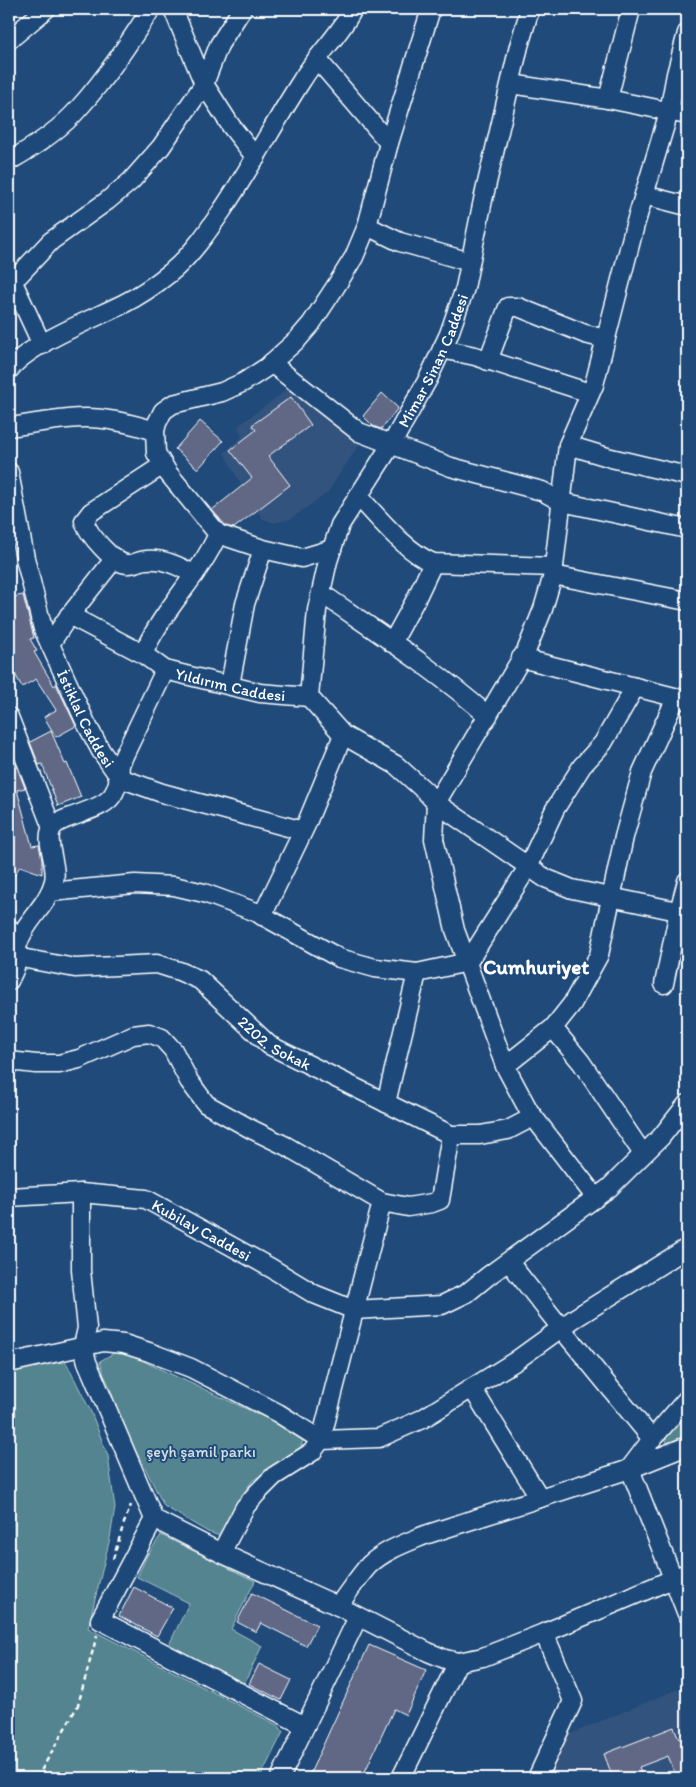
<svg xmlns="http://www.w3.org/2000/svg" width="696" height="1787" viewBox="0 0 696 1787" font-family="Itim,sans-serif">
<rect width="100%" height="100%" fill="#1f4a7a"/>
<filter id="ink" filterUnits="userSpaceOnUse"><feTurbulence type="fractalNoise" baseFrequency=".02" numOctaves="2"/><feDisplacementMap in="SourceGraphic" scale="10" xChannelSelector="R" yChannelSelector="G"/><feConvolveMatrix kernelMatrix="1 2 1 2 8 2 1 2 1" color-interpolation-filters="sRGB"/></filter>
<g filter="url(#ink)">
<path fill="#33537e" d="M292 386 361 442 327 493 291 519 275 523 263 519 246 494 224 453 242 437 238 426Z
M685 1686 687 1693V1778H548L563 1737Z"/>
<path fill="#52848f" stroke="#a8c2c7" d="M114 1353H132L147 1363 281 1425 304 1438 299 1451 252 1481 232 1511 220 1536 208 1532 164 1506 144 1466 121 1425 114 1400 109 1385 104 1375 100 1361Z
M66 1362 91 1412 108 1456 115 1508 110 1538 88 1628 279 1726 283 1732 260 1778H9V1373L44 1364Z
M687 1407V1435L667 1443 663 1433Z
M161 1535 255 1581 231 1629 262 1646 243 1686 168 1647 189 1603 137 1577 147 1556Z"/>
<path fill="#616886" stroke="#fff" d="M382 393 398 408 381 429 373 426 363 416Z
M291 397 311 425 268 456 290 485 234 528 226 526 212 510 252 478 230 450 256 430 252 425Z
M200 421 223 441 198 469 175 449Z
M23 595 34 638 30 639 37 651 34 652 54 686 56 684 76 726 56 737 44 717 56 710 36 679 22 687 9 663V598Z
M51 731 65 764 67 763 81 797 58 806 42 764 39 765 30 742Z
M11 751 25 788 17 790 32 846 39 845 42 859V874L20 866 9 884V752Z
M134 1587 173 1608 157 1636 119 1616Z
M252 1593 317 1625 306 1646 261 1623 256 1632 237 1622Z
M369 1645 426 1670 406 1715 394 1709 362 1778H308Z
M259 1664 291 1680 281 1700 249 1684Z
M674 1727 679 1739 682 1738 687 1751V1778H677L668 1756 639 1767 643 1778H613L604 1754Z"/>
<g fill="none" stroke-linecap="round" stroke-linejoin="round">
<defs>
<g id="minor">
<path d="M173 9 204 84 231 126 256 158"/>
<path d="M9 40 46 9"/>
<path d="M317 59 389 143"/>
<path d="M511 84 608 99 687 115"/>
<path d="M608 99 631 9"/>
<path d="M9 161C34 147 60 130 79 108 106 78 129 43 151 9"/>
<path d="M644 195 687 206"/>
<path d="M367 226 400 242 470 262"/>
<path d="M42 345 12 280 19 275 51 241 107 201 131 181 161 147 204 84 219 45 242 9"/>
<path d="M442 349 475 356 590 393"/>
<path d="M488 361 508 307H518L585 334 605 339"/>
<path d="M271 363 359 432 451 467 542 491 562 502 687 529"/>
<path d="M9 370C27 345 93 319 123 304 139 296 155 285 170 273 191 256 208 231 223 209 251 167 275 122 302 80 317 55 340 35 353 9"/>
<path d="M9 427C34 424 60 418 86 418 109 418 133 424 155 431"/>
<path d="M568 445 611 458 687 476"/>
<path d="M163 465 91 512 84 521C88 534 113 563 127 564 133 565 140 560 146 560 164 558 180 566 194 575"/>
<path id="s1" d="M9 472 25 558 43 629 86 723 101 751 120 778 162 793 303 831"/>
<path d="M358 496C379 518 405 551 433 563L554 567"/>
<path d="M332 549 302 558 263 549 218 534 168 473 156 453 155 431 157 423 163 411 173 404 222 392 244 382 267 367 298 339 311 324 336 286 354 257 367 226 389 143 431 9"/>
<path d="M553 575 687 601"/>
<path d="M321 593C377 632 436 670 488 716"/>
<path id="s2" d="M69 615 143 654 165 670 260 693 309 697"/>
<path d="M392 643 416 599 433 563"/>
<path d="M50 644 66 620 115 558"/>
<path d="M143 654C162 610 199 577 218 534"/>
<path d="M521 658 686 700"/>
<path d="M230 685 245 604 263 549"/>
<path id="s3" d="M309 697 317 610 328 561 340 525 391 445 428 379 449 334 465 288 483 200 519 46 530 9"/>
<path d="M309 697 343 735 396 765 425 791 436 803 545 878 572 889 687 913"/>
<path d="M9 717 52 828"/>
<path d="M50 892 135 884 174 886 204 893 256 912 339 958 375 968 417 973 468 962 528 867 555 809 582 766 603 743 635 687"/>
<path d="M262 916 306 825 343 735"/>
<path d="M9 928 18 943"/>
<path id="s4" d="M9 954 16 957 75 968 157 964 179 971 200 980 269 1045 451 1135H480L508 1130 533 1117"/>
<path d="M9 981C11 976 14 972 15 967 17 959 16 951 18 944 25 920 48 906 54 881 58 865 44 841 52 828 56 822 65 819 71 817 105 804 119 803 120 764L165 670"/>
<path d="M664 984 679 911 687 881"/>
<path d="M553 1028 581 1062 643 1154"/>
<path d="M9 1061 36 1064H59L79 1059 133 1035 149 1033 162 1038 173 1050 189 1081 206 1104 251 1129 286 1146 382 1202 408 1207 432 1203 440 1200 451 1135"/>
<path d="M505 1066 553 1028 572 1004 599 955 624 837 642 772 676 698"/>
<path d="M386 1103 417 973"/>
<path d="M81 1193V1270L87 1328 83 1346 87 1362 154 1519 221 1553"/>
<path id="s5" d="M9 1197 81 1193 146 1199 271 1268 314 1294 354 1310 442 1305 467 1293 488 1276 609 1188 661 1137 687 1104"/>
<path d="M596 1198 529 1111 505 1066 455 930 434 839 436 803 527 649 543 609 553 575 568 445 594 385 635 225 669 112 676 74 687 33"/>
<path d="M382 1202 321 1440 312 1452 274 1476 257 1493 245 1507 221 1553 338 1606 428 1652 445 1659 458 1662 483 1657 544 1633 687 1573"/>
<path d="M509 1262 561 1328 652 1439"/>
<path d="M9 1363 103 1342 124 1344 149 1352 191 1368 278 1413 321 1440 379 1438 422 1419 514 1362 575 1318 687 1248"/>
<path d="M472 1388 540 1498"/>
<path d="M630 1468 652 1439 687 1399"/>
<path d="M630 1469 687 1614"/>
<path d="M154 1519 100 1620 305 1726"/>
<path d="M338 1606C348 1593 358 1577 369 1565 385 1550 406 1543 425 1535L630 1469 687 1446"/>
<path d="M280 1778 358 1617"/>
<path d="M401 1778 458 1662"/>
<path d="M537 1778 573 1701 544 1633"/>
</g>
</defs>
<use href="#minor" stroke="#fff" stroke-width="21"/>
<path stroke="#fff" stroke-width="2.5" stroke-dasharray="5 4" stroke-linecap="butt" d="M113 1559 124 1523 131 1505
M37 1778 78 1705 97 1635"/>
<use href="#minor" stroke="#1f4a7a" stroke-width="18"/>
</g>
</g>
<g text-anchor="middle" stroke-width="4" stroke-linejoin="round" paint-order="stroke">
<g font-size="16" fill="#fff" stroke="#1f4a7a">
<text dy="6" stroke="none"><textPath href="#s3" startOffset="365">Mimar Sinan Caddesi</textPath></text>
<text dy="6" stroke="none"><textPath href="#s2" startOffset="178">Yıldırım Caddesi</textPath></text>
<text dy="6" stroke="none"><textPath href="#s1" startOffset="260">İstiklal Caddesi</textPath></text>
<text dy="6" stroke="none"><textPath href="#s4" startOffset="294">2202. Sokak</textPath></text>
<text dy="6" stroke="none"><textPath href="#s5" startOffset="201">Kubilay Caddesi</textPath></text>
</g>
<g font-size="16" fill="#d4e0e3" stroke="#1f4a7a">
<text x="201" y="1457">şeyh şamil parkı</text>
</g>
<g font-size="21" font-weight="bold" fill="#fff" stroke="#1f4a7a">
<text x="536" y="974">Cumhuriyet</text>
</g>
</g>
<rect width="696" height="1787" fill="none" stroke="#1f4a7a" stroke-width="30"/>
<rect x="15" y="15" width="666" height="1757" fill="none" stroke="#fff" stroke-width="2" filter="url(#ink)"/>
</svg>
